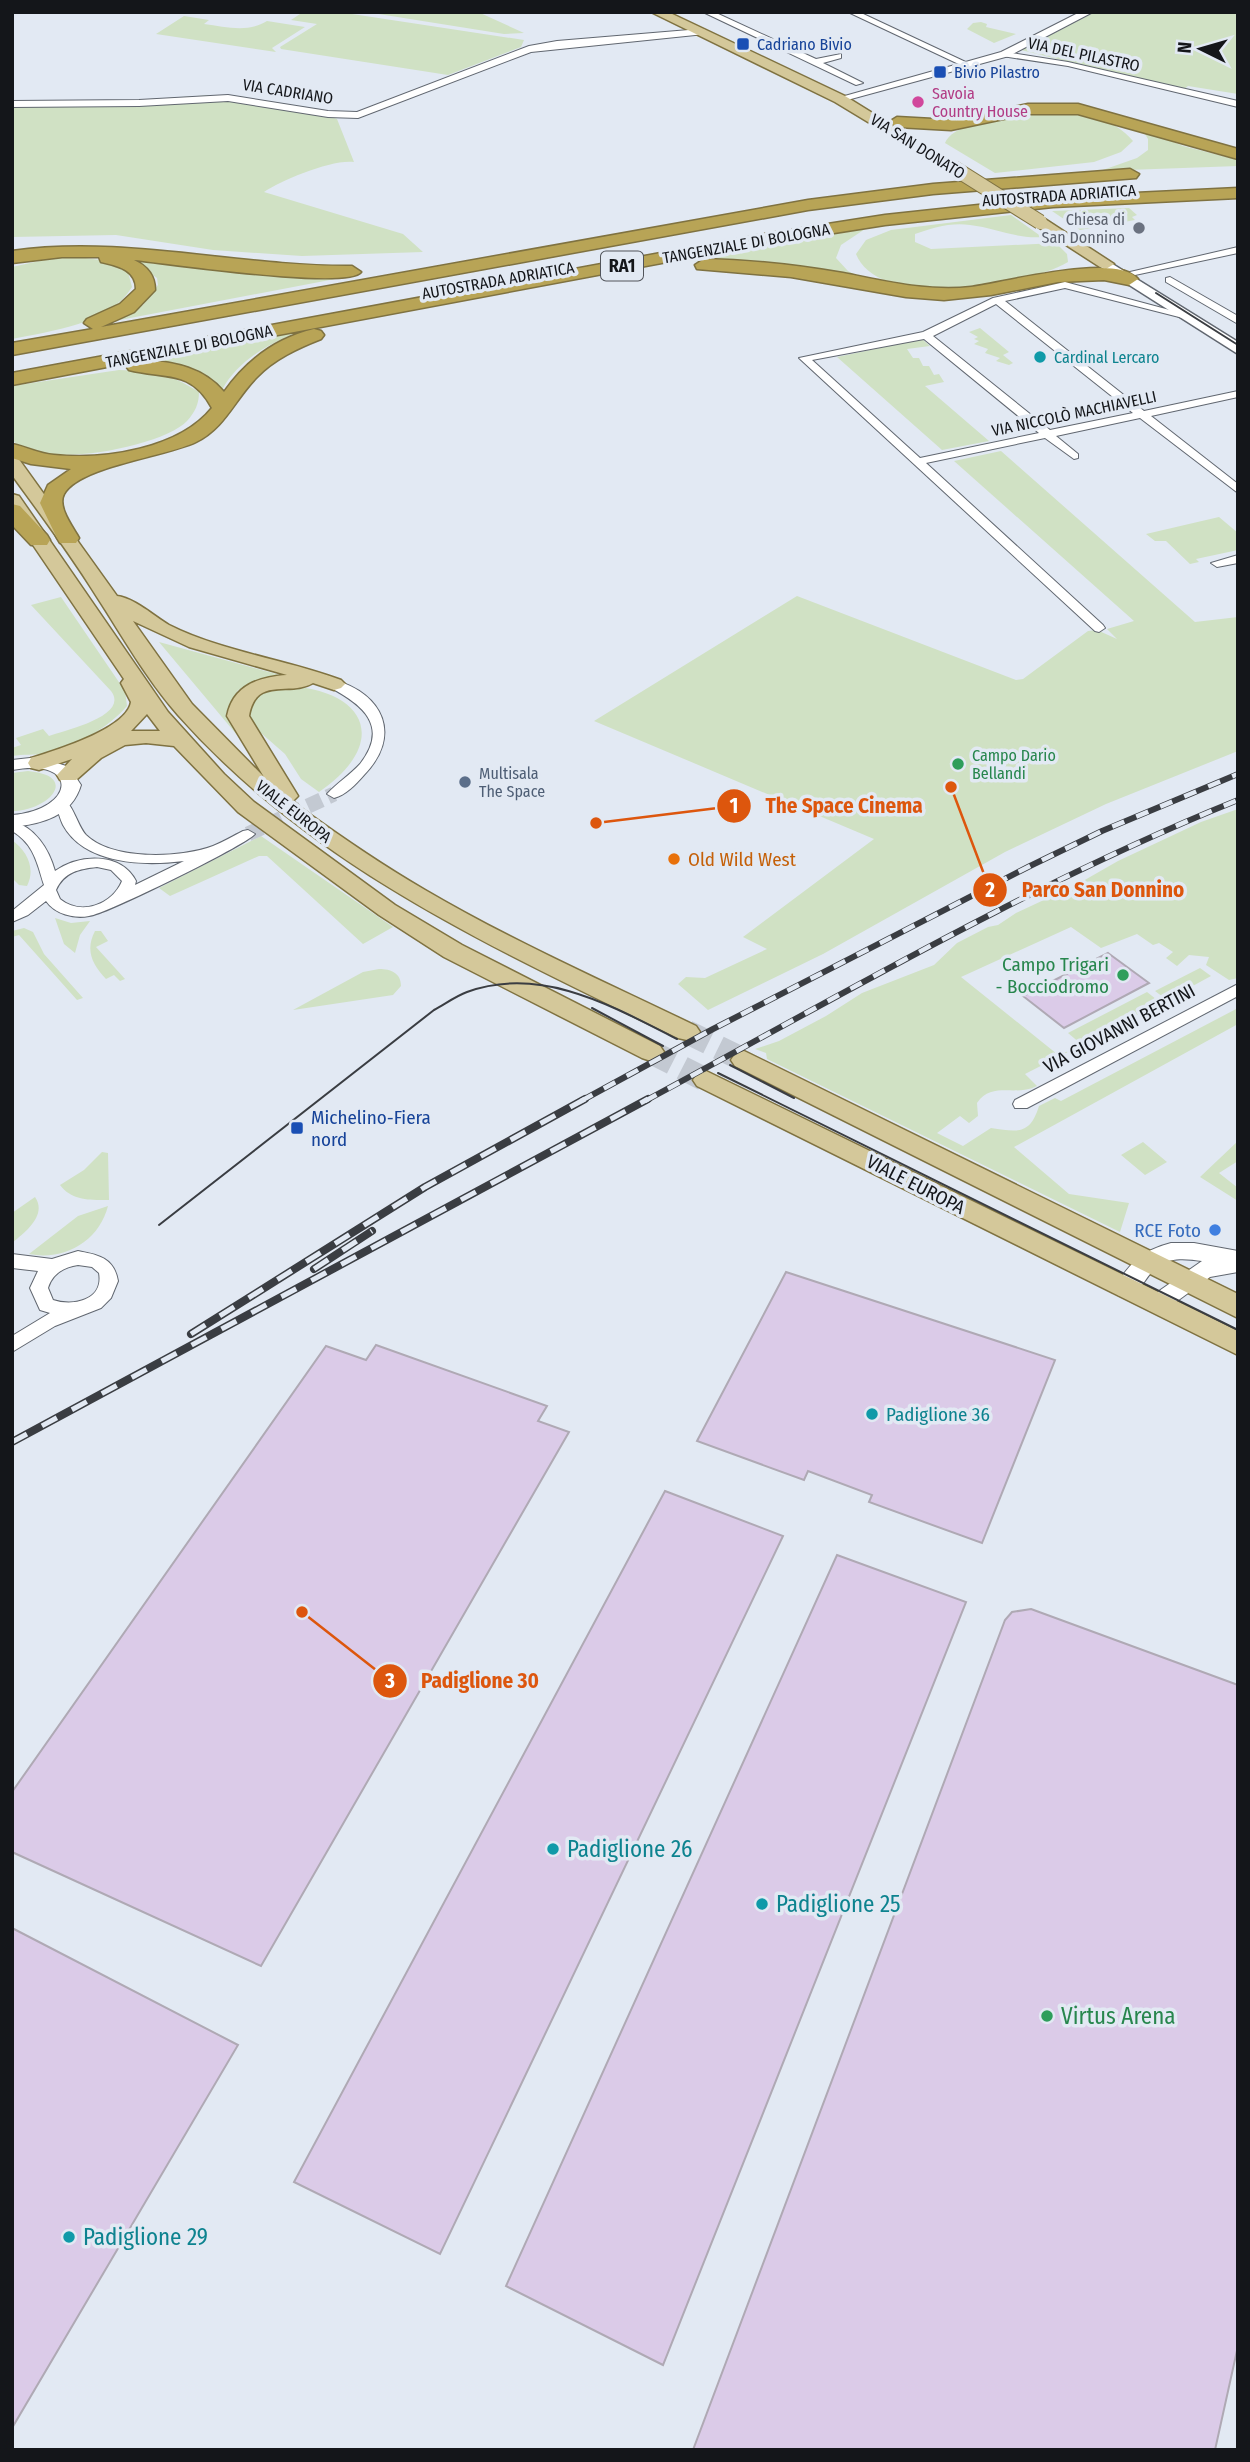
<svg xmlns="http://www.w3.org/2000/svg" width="1250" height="2462" viewBox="0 0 1250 2462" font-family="'Fira Sans Condensed',sans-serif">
<rect width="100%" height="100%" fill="#e2e9f3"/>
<path fill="#d0e1c4" d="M303 12H339L524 40 521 47 448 75 281 49 280 47 317 24 291 20Z
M366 12H478L524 33 504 34Z
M1095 12H1238V94L1188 86 1183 90 1021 50Z
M184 16 209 20 204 24C226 27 248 33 267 21L305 27 272 48 276 52 156 34Z
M981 22 987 24 986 27 1016 34 994 43 967 29 973 23Z
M213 95C253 97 300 105 337 119L354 162C332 159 282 180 264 192L403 234 423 252 302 256 213 250 116 235 12 237V102L135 100Z
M1065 112C1092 116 1114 119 1133 141L1121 152 1094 162 995 173 945 143C956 116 1038 113 1065 112Z
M1142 129 1183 146 1238 160V166L1100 171 1137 158 1148 150V139Z
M1129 208 1137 215 1132 217 1135 220 1080 230 1052 211Z
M1011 215 1042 237C1016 239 996 228 970 225 951 222 932 228 915 234V242L931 249 1056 243 1067 254 1068 262C1026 287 879 312 856 254L866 240 891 230Z
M865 229 841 245 836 258 848 271 863 279 740 262 680 261Z
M78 257 100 260 128 272 132 287C110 324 51 331 12 339V267L53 258Z
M129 258 315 276 356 275 104 323 143 305 158 285 157 278Z
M315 325C279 339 241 355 222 390 195 363 166 361 129 361Z
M980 328 1009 352 1003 355 1013 363 1009 365 996 361 1000 358 985 353 988 349 974 344 979 341 974 339 978 337 969 332Z
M922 339 930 346 907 349 913 358H919L923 366H929L934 375 939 374 944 382 925 386 989 441 942 450 837 357Z
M119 370C153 371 169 373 199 392 199 404 195 412 187 421 163 447 35 472 12 439V386Z
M1001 451 1195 622 1238 617V751L1106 804 1005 852 823 954 708 1010 678 984 686 977 705 978 767 949 743 937 874 839 594 721 797 596 1016 680 1023 679 1088 631 1097 630 1117 639 1107 629 1134 621 954 461Z
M1219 517 1238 533V550L1196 559 1199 562 1190 564 1166 541H1155L1146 534Z
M61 597 125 691 127 706C109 727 73 749 46 754 35 755 23 754 12 756V748L21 745 16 738 43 729 49 736C65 730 130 716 111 691L31 605Z
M159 642 280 675 238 690 226 713 237 735Z
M288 686C369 691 389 744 319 792L301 779 285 754 261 733 247 712 260 694Z
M28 771C81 776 48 811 12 811V773Z
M1238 809V978L1229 980 1206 965 1209 957 1189 955 1177 966 1166 958 1173 952 1159 943 1153 945 1137 934 1101 948 1071 927 961 977 1057 1054 1070 1051 1025 1074 1037 1086C1015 1097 992 1081 977 1103L978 1116 969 1123 960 1116 937 1133 963 1146 991 1128C1018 1132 1030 1135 1039 1106L1055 1098 1061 1101 1238 1008V1024L1014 1147 1069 1194 1129 1203 1120 1232 767 1059 766 1053 755 1049 779 1041 826 1016 862 993 934 965 957 943 988 927 998 925 1016 913 1076 885 1118 861 1201 822Z
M261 836 393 927 363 944 267 856H259L170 896 159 888Z
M12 840C27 851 36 868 27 886L19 885 12 878Z
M55 918 71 923 90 921 80 935 75 953 64 944Z
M24 928 33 932 44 954 83 998 77 1000 19 935 12 937V931Z
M95 931H101L108 941 96 947 125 979 120 981 114 975 106 979C92 964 85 950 95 931Z
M1200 968 1211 976 1167 1000 1155 991Z
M379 969C391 969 401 973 401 986L393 995 293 1010 363 972Z
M1147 992 1161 1003 1081 1044 1068 1033Z
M1238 1141V1161L1219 1173 1238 1188V1201L1200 1177Z
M1143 1142 1167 1162 1145 1175 1121 1155Z
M102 1152 108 1153 109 1200C90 1200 72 1201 60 1185L84 1170Z
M35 1197C47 1214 27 1231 13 1242L12 1213Z
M108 1206C99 1241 65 1261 29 1254L78 1216Z"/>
<path fill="#dbcbe8" stroke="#afa9b4" stroke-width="2" d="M1108 953 1149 983 1064 1028 1023 996Z
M786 1272 1055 1360 982 1543 869 1502 872 1495 808 1471 804 1480 697 1441Z
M376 1345 547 1406 538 1421 569 1432 261 1966 12 1852V1792L326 1346 366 1360Z
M665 1491 783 1536 440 2254 294 2182Z
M837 1555 966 1602 663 2365 506 2286Z
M1031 1609 1238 1685V2346L1215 2450H693L1005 1620 1012 1612Z
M12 1928 238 2045 12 2428Z"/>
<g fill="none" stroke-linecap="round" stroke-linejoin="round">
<path stroke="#c3c9d2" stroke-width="15" stroke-dasharray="15 7" stroke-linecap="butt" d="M248 834 334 794"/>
<path stroke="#c3c9d2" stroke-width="24" stroke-dasharray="24 11" stroke-linecap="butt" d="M687 1032 744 1060
M651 1052 706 1080"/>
<defs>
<path id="minor" d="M703 12H714L816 59 841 54V58L823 63 863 83 856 85Z
M848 12H859L972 65 965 67Z
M1005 52 1068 62 1238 101V107L1068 66 1002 56Z
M1238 247V253L1135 275 1130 272Z
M1170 277 1238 316V324L1166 282V278Z
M1065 282 1192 316 1187 319 1065 288 1005 301 1144 411 1238 391V397L1151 416 1238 484V493L1140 418 1056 436 1078 454V458L1074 459 1045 438 926 463 1103 625 1105 628 1099 632 1095 631 799 358 923 332 993 298ZM996 304 1133 413 1050 430 933 336ZM924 339 1039 433 920 458 812 360Z
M1238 555V563L1217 567 1211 563Z
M334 680C384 694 402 736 364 775 356 784 346 795 334 798L327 794C337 783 350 775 360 764 390 726 362 704 329 687V681Z
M63 800C73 803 77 825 86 835 113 861 181 858 213 846 223 842 233 836 243 831L248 830 255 834C244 846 106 914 89 916 74 919 55 914 46 901L28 915 12 922V911L44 885C37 863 34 844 12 831V821C35 827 49 849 55 871 80 854 121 852 136 881L135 885 184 861C145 866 85 865 63 825 60 819 58 811 56 804ZM97 867 111 870 122 881C112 905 81 916 60 899L56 890C64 872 79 869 97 867Z
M1238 984V996L1027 1108H1015L1013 1104 1015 1100Z
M78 1251C99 1255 114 1258 118 1281L111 1298 101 1308 55 1326 12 1352V1336L50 1313 40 1310 30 1288 38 1271 12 1268V1254L52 1259ZM78 1265 92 1267 99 1273C104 1300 73 1307 53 1300L48 1288C52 1274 64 1267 78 1265Z"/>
<path id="tertiary" d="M1080 12H1093L1009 56 840 102 834 99 1001 52Z
M701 29 705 30V34L531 52 358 118 328 117 228 101 139 106 12 107V101L139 100 228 95 328 111 357 112 529 46 557 41Z
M39 757 69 767 81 785C72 816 42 824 12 827V815C75 810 81 757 12 770V760Z
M1171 1243H1194L1238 1251V1272L1210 1277 1165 1310 1157 1313 1149 1310 1145 1304 1149 1298 1202 1261C1188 1259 1172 1257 1159 1265 1143 1276 1140 1302 1118 1295L1114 1289C1128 1264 1143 1250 1171 1243Z"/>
<path id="secondary" d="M1106 260 1238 342V354L1101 267 1099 264 1101 261Z"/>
<path id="primary" d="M651 12H668L845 96 961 168 959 171H949L835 102Z
M1040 217 1045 219 1114 264 1106 269 1100 267 1035 225 1032 222 1035 219Z
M12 457 18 458 117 596C134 598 154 616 169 625 223 652 285 659 341 680L345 684 341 688 334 690 313 683C290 697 256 675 249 716L298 796 293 801 301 808C341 837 382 865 425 890 512 941 605 982 696 1026L700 1032 696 1038 687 1040 678 1038C497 949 315 869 178 715 147 680 123 637 97 597 71 555 41 515 12 475ZM133 621 189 647 287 675C259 677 233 685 227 716L264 777 192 704Z
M12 494 19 496 168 712 224 774 254 802 395 905 462 945 660 1046 664 1052 660 1058 651 1061 642 1058 444 957 379 915 238 812 174 746 146 743 125 745 101 758 76 780H60L57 775 72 759 39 770 31 768 28 763 31 758C54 751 127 729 131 702L121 683 124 679 12 514ZM147 714 160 731H131Z
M744 1051 1238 1294V1318L735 1066 731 1060 735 1054Z
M706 1071 1238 1331V1355L697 1086 693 1080 697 1074Z"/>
<path id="motorway" d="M1028 104H1078L1238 149V159L1078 114H1028L951 130 897 127 889 122 897 117 951 120Z
M1130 169 1139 174 1136 178 933 194 808 210 12 355V343L93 329 84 323 87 319 120 304 136 289C136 269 117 266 101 262L99 257H62L12 263V251C125 235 238 267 352 266L361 272C347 290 166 263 134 260 147 266 155 275 155 290L134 312 101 327 808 200 933 184Z
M1238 188V198L1053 207 885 225 758 245 144 360C175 362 204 368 224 392 246 361 276 338 314 329L321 331 324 335 321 339C298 348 274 359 257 377 235 399 225 428 196 442 165 457 80 466 64 494 57 507 73 527 79 538L76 543H60L57 538 40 503 48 485 71 469 31 464 12 458V444C27 447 39 454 54 455 105 460 179 449 212 408 191 369 165 379 129 370L126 366 128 363 12 385V373L758 235 885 215 1053 197Z
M704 259C751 260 797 265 843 273 885 281 927 292 971 287 1002 283 1117 252 1138 279L1129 285 1104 280 1058 282 991 295 944 300 906 297 791 277 697 269 695 265Z
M12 504 20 506 47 535 50 540 47 545H31L12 525Z"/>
</defs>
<use href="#minor" stroke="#616770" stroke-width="2"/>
<use href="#tertiary" stroke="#616770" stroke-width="2"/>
<use href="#secondary" stroke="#616770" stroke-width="3"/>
<use href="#primary" stroke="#7f7241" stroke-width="3"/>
<use href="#motorway" stroke="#7f7241" stroke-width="3"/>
<use href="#minor" fill="#fff" fill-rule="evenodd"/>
<use href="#tertiary" fill="#fff" fill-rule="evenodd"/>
<use href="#secondary" fill="#fff" fill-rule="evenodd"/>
<use href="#primary" fill="#d4c89a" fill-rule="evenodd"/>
<use href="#motorway" fill="#b8a456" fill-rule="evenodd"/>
<path stroke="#3a3d42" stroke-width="2" d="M1156 293 1238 345
M592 1008 663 1046
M730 1065 794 1098
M718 1073 1238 1330
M159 1225 434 1010C445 1004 456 996 467 992 541 965 612 1006 677 1039"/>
<defs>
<path id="rail-far1" d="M581 1101 713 1029 1030 866 1102 831 1238 774
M645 1101C840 996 1032 883 1238 800"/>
<path id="rail" d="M314 1269 372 1231
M191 1334 425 1187 585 1099
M12 1442 648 1099"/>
</defs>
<use href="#rail-far1" stroke="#3a3d42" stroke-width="6"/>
<use href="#rail" stroke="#3a3d42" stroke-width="8"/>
<use href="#rail-far1" stroke="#e2e9f3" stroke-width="4.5" stroke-dasharray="13" stroke-linecap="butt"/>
<use href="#rail" stroke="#e2e9f3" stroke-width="5" stroke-dasharray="17" stroke-linecap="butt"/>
<defs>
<path id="primary-bridge" d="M954 168 1040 222"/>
</defs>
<use href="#primary-bridge" stroke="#7f7241" stroke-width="16" stroke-linecap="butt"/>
<use href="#primary-bridge" stroke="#d4c89a" stroke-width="14"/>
</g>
<g fill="#1a4fb4" stroke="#e2e9f3" stroke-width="2.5">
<rect x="736" y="37" width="14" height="14" rx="3.5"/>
<rect x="933" y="65" width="14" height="14" rx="3.5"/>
<rect x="290" y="1121" width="14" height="14" rx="3.5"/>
</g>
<circle fill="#d1479c" stroke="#e2e9f3" stroke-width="2.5" cx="918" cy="102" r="7"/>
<circle fill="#6b7280" stroke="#e2e9f3" stroke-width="2.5" cx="1139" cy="228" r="7"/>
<g fill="#0f9aa8" stroke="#e2e9f3" stroke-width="2.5">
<circle cx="1040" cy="357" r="7"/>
<circle cx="872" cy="1414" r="7"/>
<circle cx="553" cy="1849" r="7"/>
<circle cx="762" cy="1904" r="7"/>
<circle cx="69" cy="2237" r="7"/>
</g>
<g fill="#2e9e5b" stroke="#e2e9f3" stroke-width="2.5">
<circle cx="958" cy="764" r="7"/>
<circle cx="1123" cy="975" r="7"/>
<circle cx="1047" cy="2016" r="7"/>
</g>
<circle fill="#5c6f8a" stroke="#e2e9f3" stroke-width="2.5" cx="465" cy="782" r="7"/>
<circle fill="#e8710a" stroke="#e2e9f3" stroke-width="2.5" cx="674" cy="859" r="7"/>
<circle fill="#3f7fe0" stroke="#e2e9f3" stroke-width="2.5" cx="1215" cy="1230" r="7"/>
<g text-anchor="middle" stroke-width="7" stroke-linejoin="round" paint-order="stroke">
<g font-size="16" fill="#164399" stroke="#e2e9f3" text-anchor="start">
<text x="757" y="50">Cadriano Bivio</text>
<text x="954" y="78">Bivio Pilastro</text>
</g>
<g font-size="16" fill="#14161a" stroke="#e2e9f3">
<text transform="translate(1084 54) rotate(12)" y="6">VIA DEL PILASTRO</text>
<text transform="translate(288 91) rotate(9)" y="6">VIA CADRIANO</text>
<text transform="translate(918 146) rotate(32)" y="6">VIA SAN DONATO</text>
<text transform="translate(1059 195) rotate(-4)" y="6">AUTOSTRADA ADRIATICA</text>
<text transform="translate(746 243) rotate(-10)" y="6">TANGENZIALE DI BOLOGNA</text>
<text transform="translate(498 280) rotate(-10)" y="6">AUTOSTRADA ADRIATICA</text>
<text transform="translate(189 346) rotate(-11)" y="6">TANGENZIALE DI BOLOGNA</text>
<text transform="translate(1074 413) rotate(-12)" y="6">VIA NICCOLÒ MACHIAVELLI</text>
<text transform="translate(294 811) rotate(38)" y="6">VIALE EUROPA</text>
</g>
<g font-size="16" fill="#b23c85" stroke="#e2e9f3" text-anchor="start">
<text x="932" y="99">Savoia<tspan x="932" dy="18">Country House</tspan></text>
</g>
<g font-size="16" fill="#5b616d" stroke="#e2e9f3" text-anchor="end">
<text x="1125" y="225">Chiesa di<tspan x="1125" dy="18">San Donnino</tspan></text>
</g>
<g font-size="16" fill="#0d838f" stroke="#e2e9f3" text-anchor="start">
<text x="1054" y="363">Cardinal Lercaro</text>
</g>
<g font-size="16" fill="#27864d" stroke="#e2e9f3" text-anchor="start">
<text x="972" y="761">Campo Dario<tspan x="972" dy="18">Bellandi</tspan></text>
</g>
<g font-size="16" fill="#4e5e75" stroke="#e2e9f3" text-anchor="start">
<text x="479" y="779">Multisala<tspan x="479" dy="18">The Space</tspan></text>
</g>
<rect fill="#e2e9f3" stroke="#52555b" stroke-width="2" x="601" y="251.5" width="42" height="29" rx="5"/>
<g font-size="18" font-weight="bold" fill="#14161a">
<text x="622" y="272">RA1</text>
</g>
<g font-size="19" fill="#c56008" stroke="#e2e9f3" text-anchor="start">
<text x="688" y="866">Old Wild West</text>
</g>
<g font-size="19" fill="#27864d" stroke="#e2e9f3" text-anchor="end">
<text x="1109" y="971">Campo Trigari<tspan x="1109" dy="22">- Bocciodromo</tspan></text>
</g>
<g font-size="19" fill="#14161a" stroke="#e2e9f3">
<text transform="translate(1119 1028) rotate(-28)" y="7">VIA GIOVANNI BERTINI</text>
<text transform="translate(916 1184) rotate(27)" y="7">VIALE EUROPA</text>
</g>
<g font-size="19" fill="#164399" stroke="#e2e9f3" text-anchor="start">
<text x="311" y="1124">Michelino-Fiera<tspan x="311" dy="22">nord</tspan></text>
</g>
<g font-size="19" fill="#366cbe" stroke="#e2e9f3" text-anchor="end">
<text x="1201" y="1237">RCE Foto</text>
</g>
<g font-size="19" fill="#0d838f" stroke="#e2e9f3" text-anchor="start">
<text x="886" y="1421">Padiglione 36</text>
</g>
<g font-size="23" fill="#0d838f" stroke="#e2e9f3" text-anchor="start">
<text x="567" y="1857">Padiglione 26</text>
<text x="776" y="1912">Padiglione 25</text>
<text x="83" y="2245">Padiglione 29</text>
</g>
<g font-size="23" fill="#27864d" stroke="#e2e9f3" text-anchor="start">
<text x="1061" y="2024">Virtus Arena</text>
</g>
</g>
<path fill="none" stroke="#dd560d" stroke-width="2.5" d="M596 823L734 806M951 787L990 890M302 1612L390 1681"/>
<g fill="#dd560d" stroke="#e2e9f3" stroke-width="2.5">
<circle cx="596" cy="823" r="7"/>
<circle cx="951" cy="787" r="7"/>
<circle cx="302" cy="1612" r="7"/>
<circle cx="734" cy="806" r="18"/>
<circle cx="990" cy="890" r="18"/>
<circle cx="390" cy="1681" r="18"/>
</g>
<g font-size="21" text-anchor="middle" font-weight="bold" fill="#fff">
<text x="734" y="813">1</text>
<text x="990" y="897">2</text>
<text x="390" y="1688">3</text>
</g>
<g font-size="21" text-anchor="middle" font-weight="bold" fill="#dd560d" stroke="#e2e9f3" stroke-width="7" stroke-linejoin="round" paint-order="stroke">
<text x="844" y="813">The Space Cinema</text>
<text x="1103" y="897">Parco San Donnino</text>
<text x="480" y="1688">Padiglione 30</text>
</g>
<rect width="1250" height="2462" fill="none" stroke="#14161a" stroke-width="28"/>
<g transform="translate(1201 49) rotate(275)" stroke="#e2e9f3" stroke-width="5" paint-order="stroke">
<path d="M0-5L12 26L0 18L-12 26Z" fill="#14161a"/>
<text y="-10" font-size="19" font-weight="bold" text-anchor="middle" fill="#14161a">N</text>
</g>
</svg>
